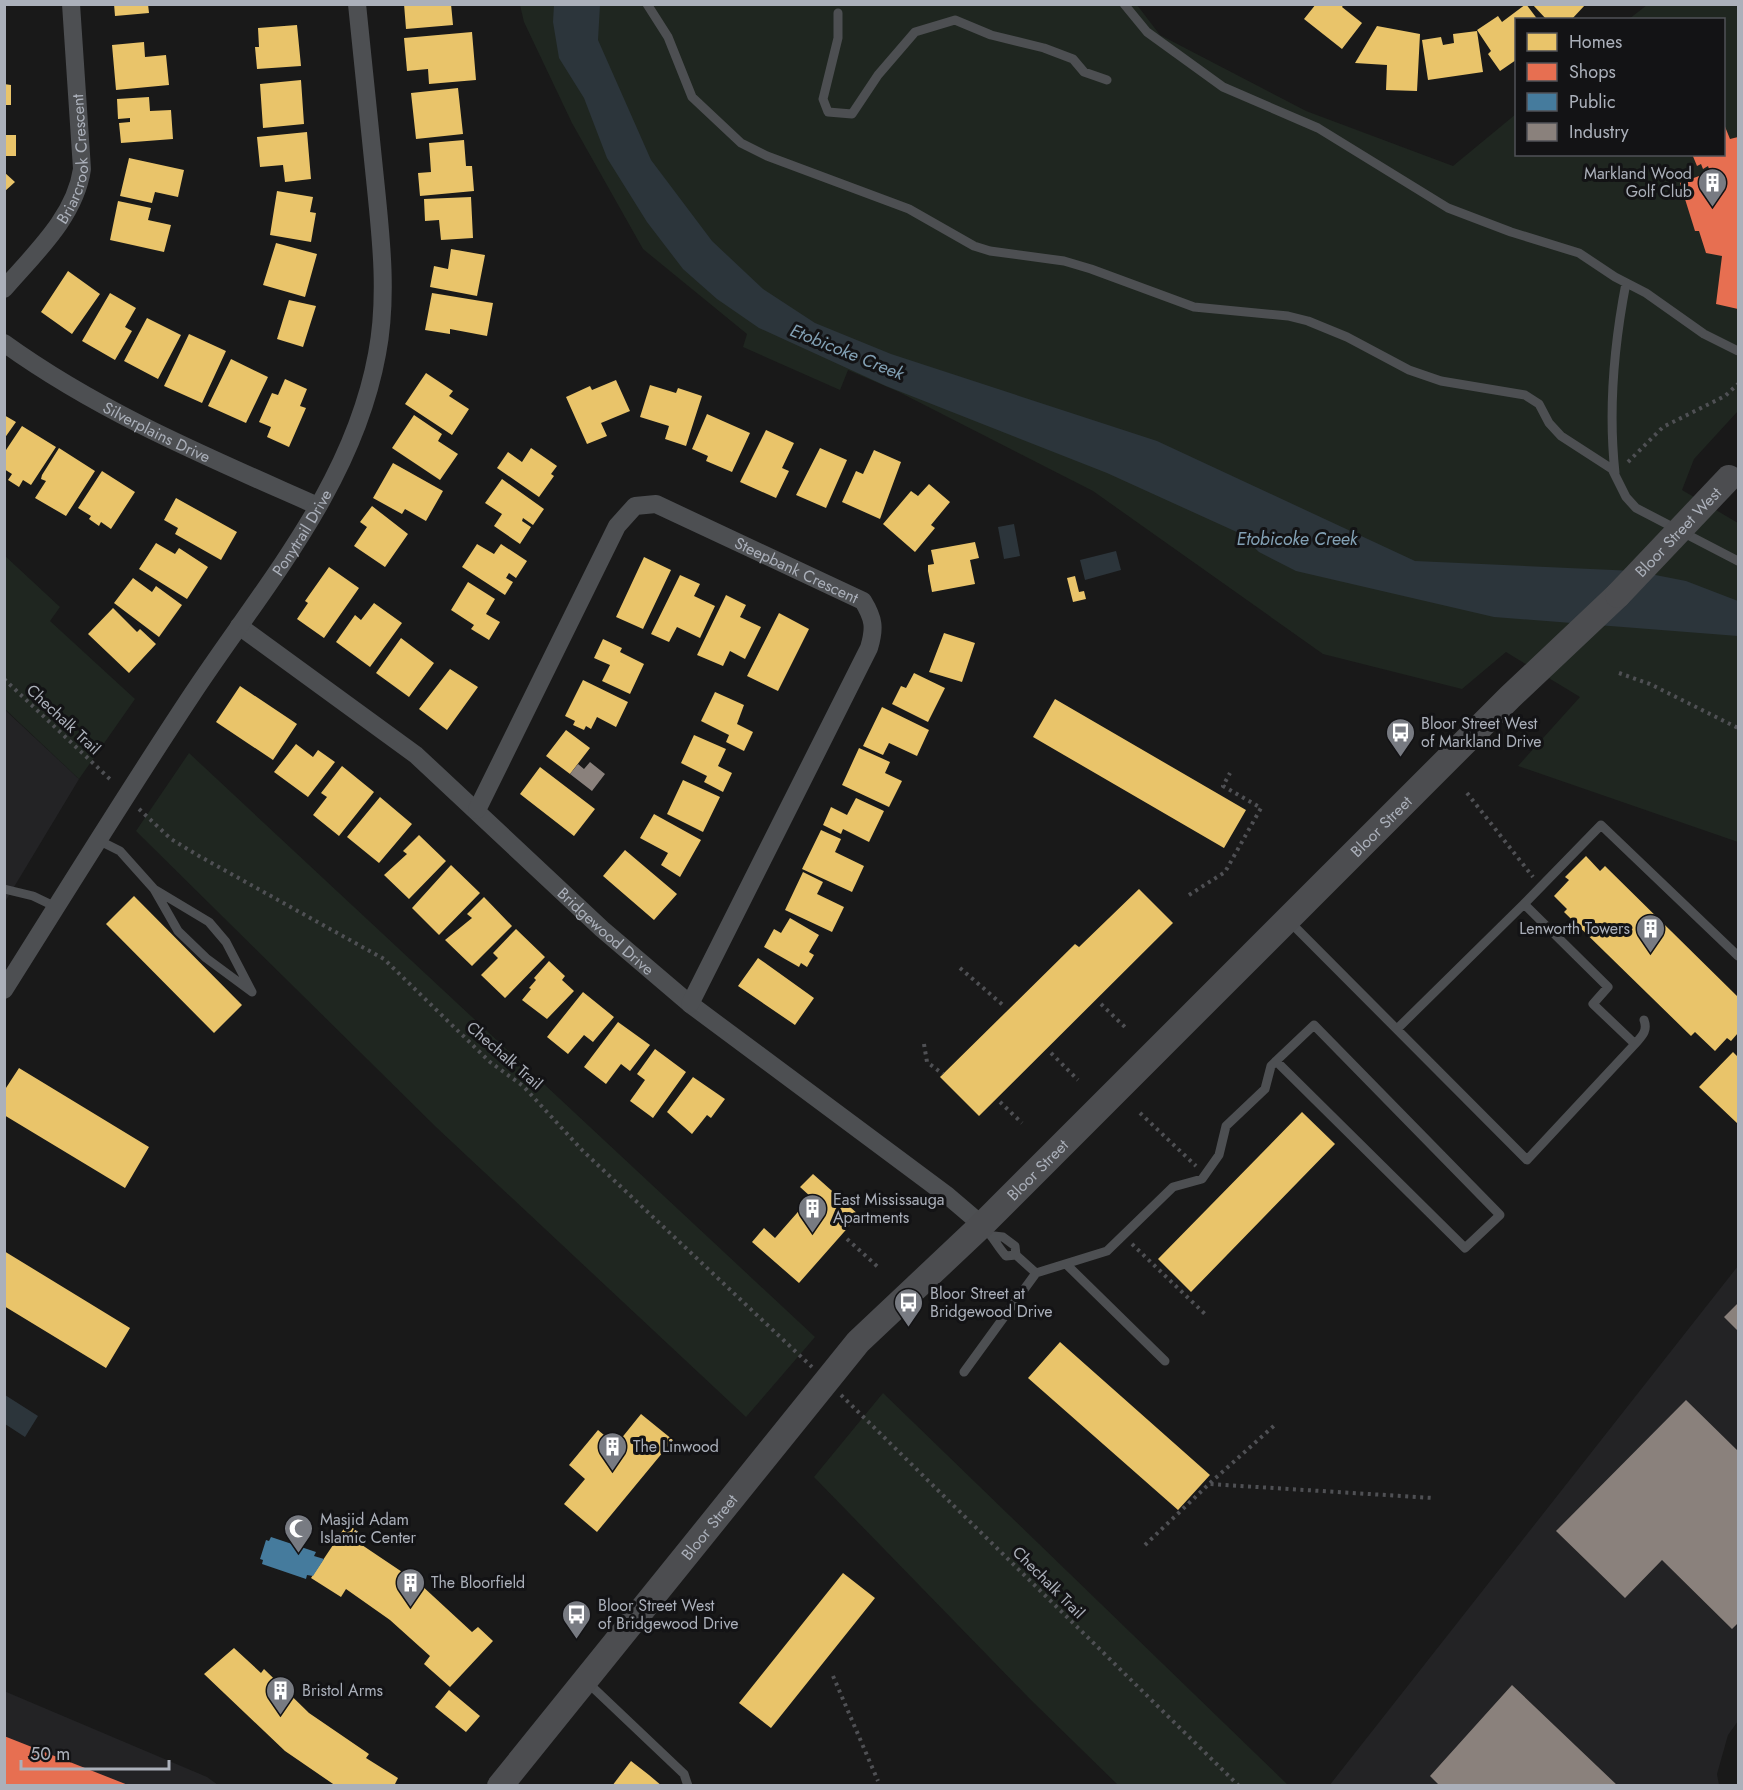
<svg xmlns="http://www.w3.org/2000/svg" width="1743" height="1790" viewBox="0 0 1743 1790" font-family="Jost,sans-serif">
<rect width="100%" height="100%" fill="#191919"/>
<path fill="#232325" d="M4 709 79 779 5 902H4Z
M1738 1266V1721L1728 1735 1717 1774 1719 1785 1329 1786Z
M4 1691 207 1777 218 1785H5Z"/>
<path fill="#1f2620" d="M520 5H1137L1160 35 1306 111 1453 166 1516 114V154H1724V20L1629 19 1647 5H1738V411L1694 459 1682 490 1738 523V842L1518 766 1580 697 1506 652 1462 689 1323 654 1093 491 899 392 848 370 840 390 743 347 747 334 643 249 572 123 524 22Z
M4 555 60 607 50 621 135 699 79 779 5 709Z
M189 753 815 1337 746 1417 436 1127 136 831Z
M883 1393 1288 1785H1118L1030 1699 814 1477Z"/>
<path fill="#2c353b" d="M554 5H600L598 40 651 160 712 241 763 289 815 323 891 354 1157 441 1415 561 1635 571 1686 581 1738 601V636L1494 617 1296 571 1259 552 1239 533 1107 473 886 386 759 328 717 299 683 269 647 222 607 158 584 98 559 58 553 22Z
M1014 524 1020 556 1004 559 998 527Z
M1116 551 1121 570 1085 580 1080 560Z
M5 1395 38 1416 25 1437 5 1424Z"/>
<path fill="#e9c46a" d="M114 4H148L149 13 115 16Z
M404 4H451L453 25 406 29Z
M1316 4H1344L1342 7 1362 23 1342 49 1304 19Z
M1526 4 1538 20H1516V60L1500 71 1488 54 1491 51 1477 30 1498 16 1502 22Z
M1532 4H1586L1571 20H1547Z
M297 25 301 66 257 69 255 47H259L258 28Z
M1377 26 1420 34 1417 91 1386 90 1387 65 1355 63Z
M1477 31 1483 72 1428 80 1422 40 1441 37 1443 45 1454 43 1453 34Z
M472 32 476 80 429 84 428 69 407 71 404 38Z
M144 42 145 57 166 55 169 85 116 90 112 45Z
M301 80 304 124 263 128 260 84Z
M4 84 11 85V105H4Z
M458 88 463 134 416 139 411 93Z
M149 97 150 111 171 110 173 139 121 143 119 123 130 122V118L118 119 117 99Z
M307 132 311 179 285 182 283 165 260 167 257 137Z
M4 135H16V156H4Z
M464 140 466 166H472L474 191 420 196 418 173 431 172 429 143Z
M129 158 184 170 178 197 155 192 152 203 120 196Z
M4 172 15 182 4 192Z
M277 191 313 197 310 212 316 213 311 242 270 235Z
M471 197 473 238 441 240 439 220 425 221 424 199Z
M118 201 151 208 148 220 171 225 164 252 110 240Z
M276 243 317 254 305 297 263 285Z
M451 249 485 255 477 296 430 287 434 266 448 269Z
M68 271 100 294 72 334 41 312Z
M110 293 136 308 125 327 132 331 115 360 82 341Z
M432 293 493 303 487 336 450 329V334L425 330Z
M289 300 316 306 303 347 277 339Z
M147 318 181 335 158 379 124 361Z
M189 334 226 351 202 403 164 386Z
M231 359 268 377 246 423 208 406Z
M426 373 453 391 449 396 469 409 452 435 405 404Z
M285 379 307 389 300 406 306 408 289 447 267 437 271 427 259 422 272 393 278 395Z
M616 380 630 411 601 423 607 436 587 444 566 397 590 386 592 390Z
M650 385 676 393 678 388 702 396 686 446 665 439 669 426 640 417Z
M707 414 750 433 732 472 706 461 708 456 692 449Z
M4 415 16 422 4 439Z
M414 415 442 434 438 441 458 454 440 480 392 448Z
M22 426 56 447 31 485 23 480 19 487 8 480 12 474 4 469V453Z
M766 430 794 443 782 468 789 471 776 498 740 482Z
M59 448 95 471 66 516 35 498 46 481 41 479 42 475Z
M531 448 557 466 551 474 554 476 539 497 497 468 508 452 522 462Z
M820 448 847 460 826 508 796 495Z
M874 450 901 462 880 519 842 502 856 471 863 474Z
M393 463 443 491 426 521 405 509 402 514 373 498Z
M102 471 135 492 111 529 101 522 99 526 89 519 91 516 78 508Z
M502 479 544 509 533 525 523 518 522 521 531 527 520 544 494 526 502 514 485 503Z
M929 484 950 502 931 525 935 528 915 552 883 524 911 491 918 496Z
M176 498 237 532 221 560 175 534 178 528 164 520Z
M372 506 408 534 385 567 354 546 367 527 360 522Z
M975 542 979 558 970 560 975 584 932 592 928 571V565L934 564 931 550Z
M156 543 175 554 179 548 208 567 187 599 139 569Z
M477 544 494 554 501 544 527 561 516 578 509 573 506 578 513 582 505 595 462 567Z
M644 557 671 570 643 629 616 617Z
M329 567 359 588 324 638 297 619 308 603 305 601Z
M680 575 700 584 694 596 715 606 700 638 677 627 669 642 651 634Z
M1075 576 1079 592 1084 591 1086 599 1073 602 1067 578Z
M133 578 152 592 156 586 182 605 159 637 114 603Z
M468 582 495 599 486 614 500 622 489 640 471 629 474 625 451 610Z
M726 595 746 605 740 617 761 627 745 659 730 651 723 666 697 655Z
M374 603 402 623 370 667 336 642 355 615 361 620Z
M113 608 137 632 140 629 156 644 129 673 88 634Z
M779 613 809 629 778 691 747 676Z
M944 633 975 643 962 682 929 672Z
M401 638 434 663 409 697 376 673Z
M603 639 622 648 620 652 644 664 630 694 602 681 610 665 594 658Z
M450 669 478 687 447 730 419 709Z
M914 673 945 688 928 722 892 704 901 686 906 688Z
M583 680 628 702 616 727 597 717 591 729 586 726 584 730 573 725 575 721 565 716Z
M240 686 297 724 273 760 216 722Z
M715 692 744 705 737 724 753 732 744 751 726 742 729 735 701 721Z
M1055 699 1246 810 1224 848 1033 737Z
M882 707 929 730 917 756 889 743 883 755 863 746Z
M566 730 590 748 570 774 546 756Z
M694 735 726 749 718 766 732 773 723 792 704 782 707 776 681 763Z
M296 744 313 757 318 750 335 762 308 797 274 772Z
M859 748 890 762 885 773 902 781 889 807 842 785Z
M342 766 374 792 339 836 313 815 327 797 321 793Z
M540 767 595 809 574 836 520 794Z
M683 780 720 797 703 832 667 814Z
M380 797 412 824 379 863 347 837Z
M856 798 884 811 869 842 843 829 841 834 823 825 831 807 847 815Z
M654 814 701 840 680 877 661 865 668 853 640 838Z
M821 830 841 839 835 852 864 866 852 892 802 869Z
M419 835 446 861 409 899 384 875 407 854 403 851Z
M625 850 677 894 654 920 603 876Z
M1586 856 1600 871 1605 866 1738 997V1033L1731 1041 1727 1038 1715 1051 1695 1032 1691 1036 1564 912 1567 909 1554 896 1569 880 1565 877Z
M451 865 480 893 439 935 412 908Z
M803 872 823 882 817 894 844 907 832 932 785 910Z
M1139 889 1173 923 979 1116 940 1077 1075 944 1079 947Z
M134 896 242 1005 214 1033 106 924Z
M484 897 512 926 472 966 445 940 472 918 467 914Z
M790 918 819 935 809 952 814 955 807 967 801 963 799 967 764 947 774 929 781 933Z
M516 929 545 957 505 998 481 975 498 958 493 953Z
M758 958 814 998 795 1025 738 986Z
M549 961 565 976 562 980 574 991 547 1019 522 1000 531 989 529 988 536 980 534 978Z
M583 992 614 1017 593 1042 584 1035 568 1054 547 1037Z
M618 1022 650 1045 630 1071 621 1064 606 1084 584 1067Z
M655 1049 686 1072 653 1118 630 1101 645 1080 637 1074Z
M1733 1052 1738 1057V1124L1699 1087Z
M19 1068 149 1147 125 1188 4 1115V1091Z
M693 1077 725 1099 711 1118 707 1115 692 1134 667 1112Z
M1302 1112 1335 1144 1191 1292 1158 1259Z
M813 1174 859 1215 799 1283 752 1242 764 1228 775 1238 811 1197 800 1187Z
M4 1251 130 1328 106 1368 4 1306Z
M1060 1342 1210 1475 1178 1510 1028 1378Z
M641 1414 673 1440 597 1532 564 1504 585 1479 569 1465 598 1430 616 1445Z
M347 1524 364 1536 359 1543 420 1584 472 1632 478 1627 493 1641 450 1687 424 1664 430 1656 390 1620 346 1589 341 1597 311 1578Z
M843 1573 875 1598 771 1728 739 1703Z
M234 1648 261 1673 264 1669 309 1713 369 1754 366 1758 398 1778 394 1786H336L285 1751 204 1674Z
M449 1690 480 1716 466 1732 435 1707Z
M631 1761 649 1775 662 1786H612Z"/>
<path fill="#e76f51" d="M1724 124 1730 139 1738 137V309L1716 304 1722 256 1706 253 1699 231H1695L1680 183 1710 172 1708 166 1703 169 1701 164 1697 166 1692 154H1724Z
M4 1736 128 1785V1786H4Z"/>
<path fill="#457b9d" d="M271 1537 316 1552 314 1556 324 1559 313 1576 307 1575 306 1579 262 1564 263 1560 260 1559 266 1540 269 1541Z"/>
<path fill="#8a817c" d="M590 762 605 774 592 791 570 774 578 764 584 769Z
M1738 1303V1331L1724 1317Z
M1686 1400 1738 1451V1623L1732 1629 1662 1560 1625 1598 1556 1531Z
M1512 1685 1618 1786H1440L1430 1776Z"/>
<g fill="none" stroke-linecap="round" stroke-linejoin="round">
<path stroke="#4f5054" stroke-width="4" stroke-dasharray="3 4.5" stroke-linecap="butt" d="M1628 462 1663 427 1725 396 1738 384
M1619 673 1650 684 1738 728
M4 679 113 782
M1467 793 1533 877
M139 809 171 839 199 856 384 959 490 1062 523 1086 583 1151 812 1367
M1189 895 1225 872 1261 808 1223 786 1230 773
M960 968 1004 1006
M1101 1004 1128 1030
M924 1044 927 1062 943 1074
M1051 1053 1078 1080
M1000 1102 1022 1123
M1140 1113 1196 1166
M847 1239 878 1267
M1132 1244 1207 1316
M841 1395 1239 1786
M1210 1483 1277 1423
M1145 1545 1209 1484 1433 1498
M833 1676 878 1781"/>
<path stroke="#4d4f52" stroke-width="9" d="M647 4 668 37 692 97 741 143 767 156 909 209 974 246 990 251 1064 261 1091 269 1194 307 1288 316 1308 321 1347 337 1409 370 1441 381 1525 395 1539 404 1549 423 1561 436 1612 469 1626 497 1636 508 1738 561
M1124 4 1147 32 1223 87 1318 128 1448 208 1511 232 1579 253 1615 277 1646 293 1704 334 1738 351
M838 13V38L823 99 828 112 852 114 878 75 915 32 955 20 991 35 1044 48 1073 59 1084 72 1107 80
M1615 473C1608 409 1614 345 1626 283
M98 840 120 851 154 889 178 931 206 958 252 992 226 942 209 922 154 889
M4 889 33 896 56 907
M1524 904 1601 825 1738 956
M1288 920 1527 1160 1635 1044 1593 1004 1608 987 1524 904 1397 1029
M1635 1044C1642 1036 1648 1031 1644 1020
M994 1236 1003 1237 1015 1246 1016 1255
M1066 1264 1165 1361
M1036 1273 1107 1251 1173 1187 1202 1179 1219 1155 1226 1126 1265 1089 1271 1066 1276 1061 1314 1025 1500 1215 1465 1248 1276 1061
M964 1372 1036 1273 1016 1255 1006 1256C997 1246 993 1236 983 1227
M586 1681 684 1774 688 1786"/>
<g stroke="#4d4f52" stroke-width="18">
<path id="s1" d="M4 289C35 253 75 217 82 169L71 4"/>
<path id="s2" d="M4 343C101 413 210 458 318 506"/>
<path id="s3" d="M239 626 416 755 602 929 690 1004 948 1196 982 1225"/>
<path id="s4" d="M477 810 617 526 635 506 656 504 863 601C874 619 875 628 869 648L690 1004"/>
<path id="s5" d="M4 990C67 890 128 791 193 693 264 586 353 485 377 354 388 297 381 237 375 179 369 121 363 63 357 4"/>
</g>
<path stroke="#4c4d50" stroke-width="26" id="s6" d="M500 1786 858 1342 982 1225 1510 697 1618 595"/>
<path stroke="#4c4d50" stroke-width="26" id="s7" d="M1618 595 1729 478"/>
</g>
<defs>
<symbol id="building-pin" viewBox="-11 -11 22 30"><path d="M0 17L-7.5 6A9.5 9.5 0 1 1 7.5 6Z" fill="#787b82" stroke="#131315"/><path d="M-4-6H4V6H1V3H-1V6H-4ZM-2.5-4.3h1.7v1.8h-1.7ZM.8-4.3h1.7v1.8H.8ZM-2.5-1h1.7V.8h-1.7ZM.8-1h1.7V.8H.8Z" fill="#fff"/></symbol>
<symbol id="bus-pin" viewBox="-11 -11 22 30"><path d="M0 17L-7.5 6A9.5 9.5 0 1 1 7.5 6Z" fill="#787b82" stroke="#131315"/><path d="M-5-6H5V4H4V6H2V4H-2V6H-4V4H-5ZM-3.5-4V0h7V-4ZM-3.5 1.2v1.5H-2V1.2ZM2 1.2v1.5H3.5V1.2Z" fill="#fff"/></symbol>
<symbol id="mosque-pin" viewBox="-11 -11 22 30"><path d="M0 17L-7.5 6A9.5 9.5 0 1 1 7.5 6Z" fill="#787b82" stroke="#131315"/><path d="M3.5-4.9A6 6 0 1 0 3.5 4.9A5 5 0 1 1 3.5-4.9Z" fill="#fff"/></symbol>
</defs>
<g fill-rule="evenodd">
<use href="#building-pin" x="1696" y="166" width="33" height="45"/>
<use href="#bus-pin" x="1384" y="716" width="33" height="45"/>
<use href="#building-pin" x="1634" y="912" width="33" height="45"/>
<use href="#building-pin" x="796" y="1192" width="33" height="45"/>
<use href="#bus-pin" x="892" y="1286" width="33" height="45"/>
<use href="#building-pin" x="596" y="1430" width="33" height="45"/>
<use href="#mosque-pin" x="282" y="1512" width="33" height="45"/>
<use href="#building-pin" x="394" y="1566" width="33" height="45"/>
<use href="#bus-pin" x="560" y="1598" width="33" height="45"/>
<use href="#building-pin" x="264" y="1674" width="33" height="45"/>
</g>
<g text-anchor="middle" stroke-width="6" stroke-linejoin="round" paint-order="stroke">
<g font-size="16" fill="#abb0ba" stroke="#131315">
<text dy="6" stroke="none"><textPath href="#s1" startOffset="154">Briarcrook Crescent</textPath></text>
<text dy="6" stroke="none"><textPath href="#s2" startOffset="177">Silverplains Drive</textPath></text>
<text dy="6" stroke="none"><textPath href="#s7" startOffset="87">Bloor Street West</textPath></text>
<text dy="6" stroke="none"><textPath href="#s5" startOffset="546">Ponytrail Drive</textPath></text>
<text dy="6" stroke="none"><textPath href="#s4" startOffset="520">Steepbank Crescent</textPath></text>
<text transform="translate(64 719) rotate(43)" y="6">Chechalk Trail</text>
<text dy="6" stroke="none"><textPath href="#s6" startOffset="1305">Bloor Street</textPath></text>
<text dy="6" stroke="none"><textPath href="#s3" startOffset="478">Bridgewood Drive</textPath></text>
<text transform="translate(505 1055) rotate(41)" y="6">Chechalk Trail</text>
<text dy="6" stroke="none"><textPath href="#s6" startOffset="819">Bloor Street</textPath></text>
<text dy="6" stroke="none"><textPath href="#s6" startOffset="333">Bloor Street</textPath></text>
<text transform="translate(1049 1582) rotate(45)" y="6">Chechalk Trail</text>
</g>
<g font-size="16" fill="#abb0ba" stroke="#131315" text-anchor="start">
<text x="1692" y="179" text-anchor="end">Markland Wood<tspan x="1692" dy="18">Golf Club</tspan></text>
<text x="1421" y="729">Bloor Street West<tspan x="1421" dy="18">of Markland Drive</tspan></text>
<text x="1630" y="934" text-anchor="end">Lenworth Towers</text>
<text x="833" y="1205">East Mississauga<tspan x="833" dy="18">Apartments</tspan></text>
<text x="930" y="1299">Bloor Street at<tspan x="930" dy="18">Bridgewood Drive</tspan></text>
<text x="633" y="1452">The Linwood</text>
<text x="320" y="1525">Masjid Adam<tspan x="320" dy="18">Islamic Center</tspan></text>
<text x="431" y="1588">The Bloorfield</text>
<text x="598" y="1611">Bloor Street West<tspan x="598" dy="18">of Bridgewood Drive</tspan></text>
<text x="302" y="1696">Bristol Arms</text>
</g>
<g font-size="18" font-style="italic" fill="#82a0b4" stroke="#131315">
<text transform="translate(847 352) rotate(22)" y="6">Etobicoke Creek</text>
<text x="1297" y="545">Etobicoke Creek</text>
</g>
</g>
<rect width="1743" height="1790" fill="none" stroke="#abb0ba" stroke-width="12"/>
<rect x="1515" y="18" width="210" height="138" fill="#131315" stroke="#505257" stroke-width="1.5"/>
<rect x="1527" y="33" width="30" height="18" fill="#e9c46a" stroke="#505257" stroke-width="1.5"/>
<text x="1569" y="48" font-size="18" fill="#abb0ba">Homes</text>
<rect x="1527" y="63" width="30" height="18" fill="#e76f51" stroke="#505257" stroke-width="1.5"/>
<text x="1569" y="78" font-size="18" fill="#abb0ba">Shops</text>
<rect x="1527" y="93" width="30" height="18" fill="#457b9d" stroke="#505257" stroke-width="1.5"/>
<text x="1569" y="108" font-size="18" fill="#abb0ba">Public</text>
<rect x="1527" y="123" width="30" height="18" fill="#8a817c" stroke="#505257" stroke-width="1.5"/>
<text x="1569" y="138" font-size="18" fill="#abb0ba">Industry</text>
<path d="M21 1760v9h148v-9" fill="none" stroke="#abb0ba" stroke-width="3"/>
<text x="30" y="1760" font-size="18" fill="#abb0ba" stroke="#131315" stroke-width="4.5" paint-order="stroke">50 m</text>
</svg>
